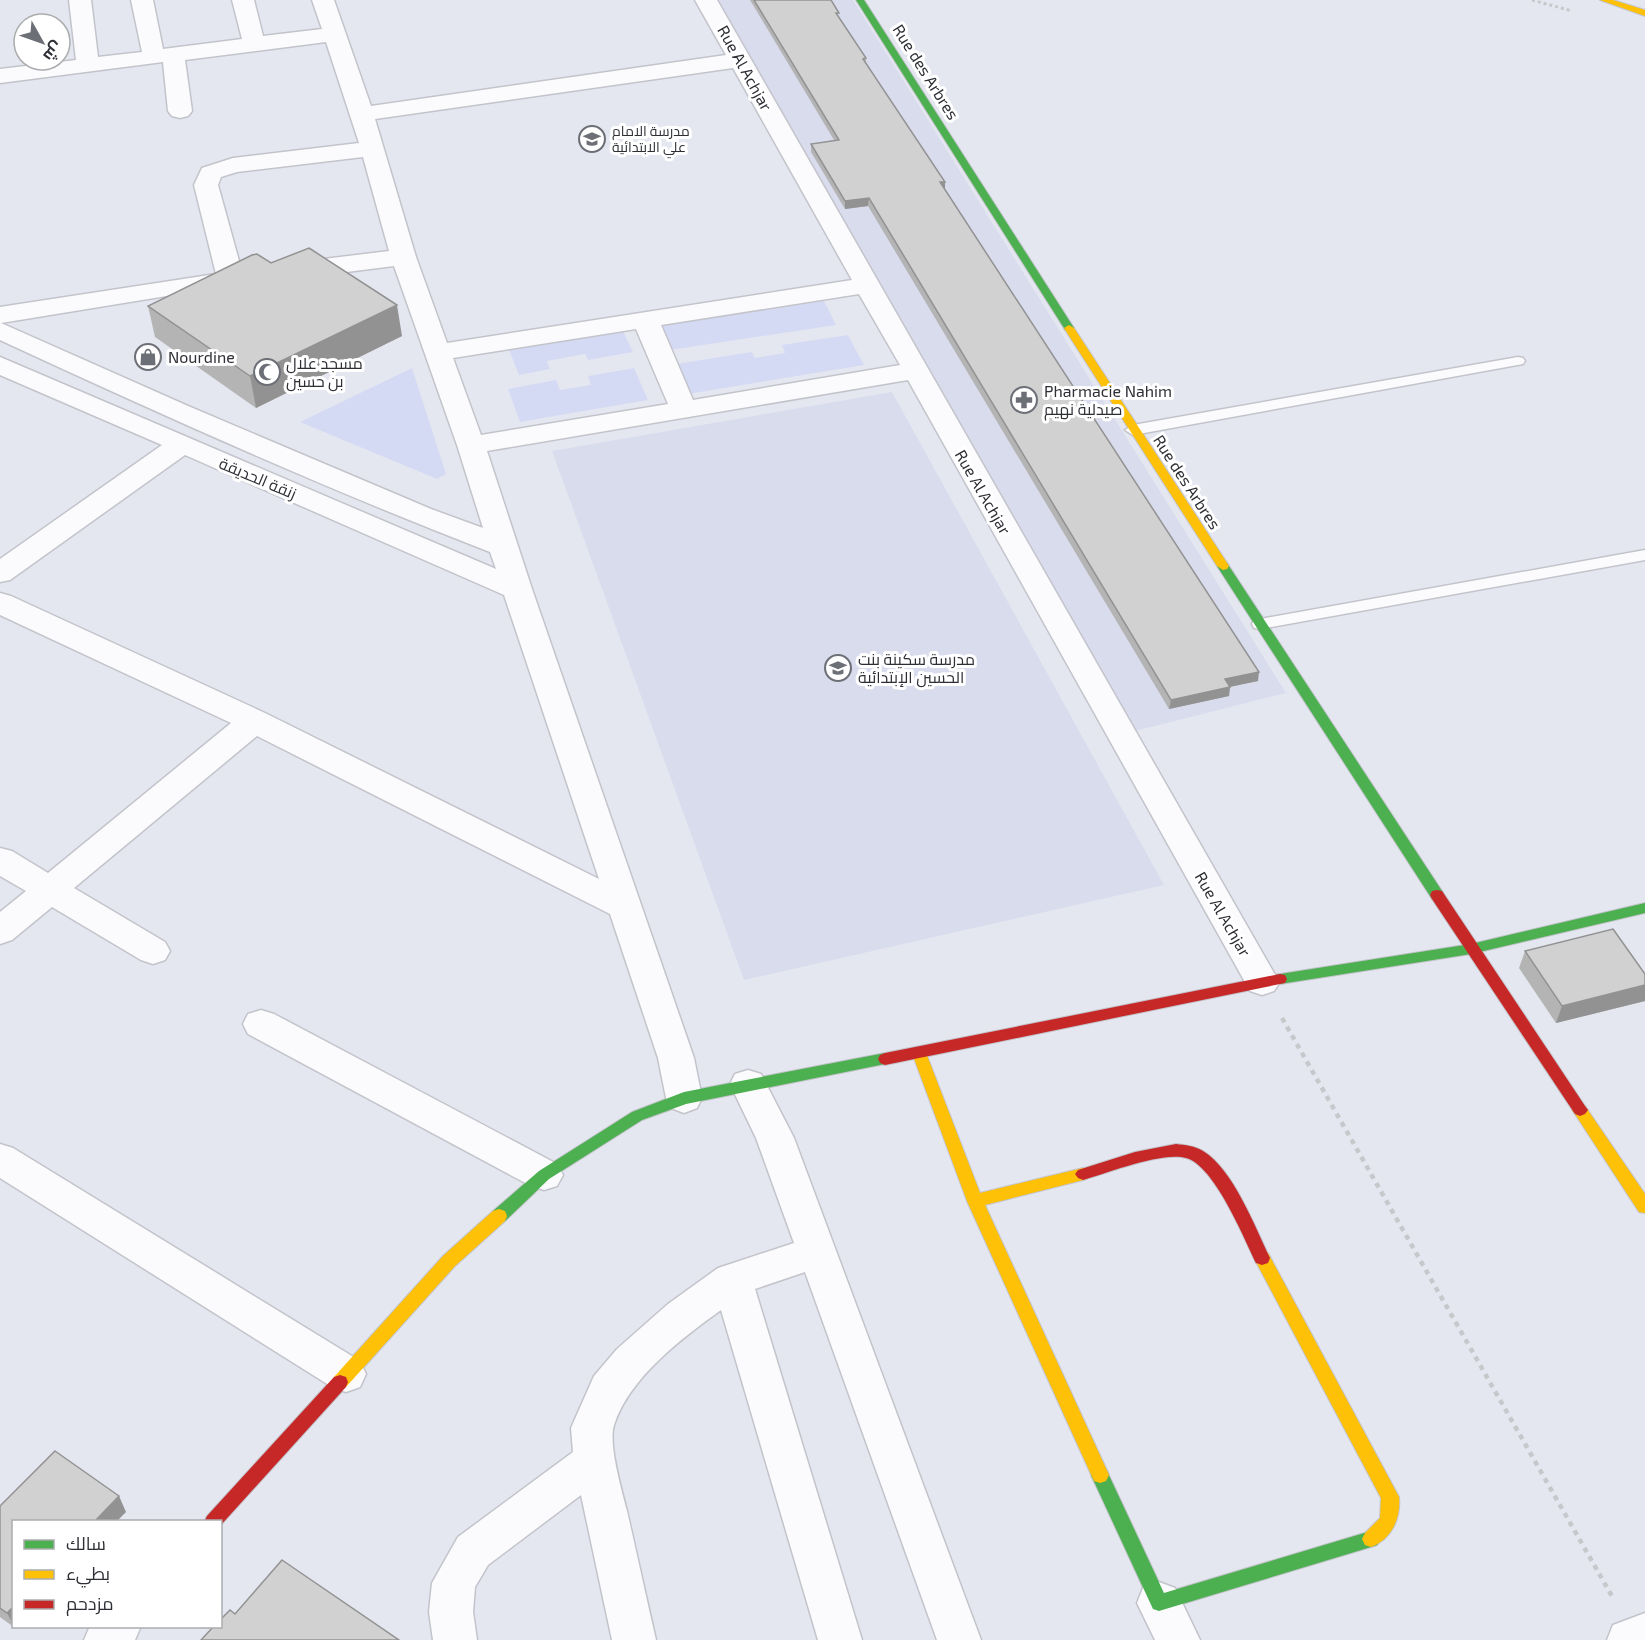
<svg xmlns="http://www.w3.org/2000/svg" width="1645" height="1640" viewBox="0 0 1645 1640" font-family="'Exo 2',Cairo,sans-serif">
<rect width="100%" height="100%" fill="#e5e7f0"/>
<path fill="#d9dced" d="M711 0H853L1286 693 1131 732Z
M892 392 1164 885 744 980 552 451Z"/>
<path fill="#d5daf4" d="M824 301 836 325 670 350 660 326Z
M622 329 633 352 588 360 585 354 547 361 550 369 519 375 509 350Z
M848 335 864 365 688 394 676 364 752 352 755 358 785 353 782 345Z
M412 368 446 474 437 479 300 422Z
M634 368 648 400 520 422 508 389 556 380 560 390 591 385 588 376Z"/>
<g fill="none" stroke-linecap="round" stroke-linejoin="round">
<defs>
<path id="lane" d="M1518 357 1523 358 1525 361 1523 364 1133 435 1125 430 1133 425Z
M1645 550V560L1260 629 1254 628 1252 624 1254 620 1260 619Z"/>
<path id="street" d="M69 0H91L98 57 142 52 131 0H153L163 49 242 39 232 0H254L263 36 322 29 312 0H334L371 106 726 55 695 0H717L1274 973 1280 982 1274 991 1262 995 1250 991 908 380 487 451 532 589 694 1058 702 1098 697 1108 684 1113 671 1108 666 1098 658 1058 610 914 257 736 74 888 165 942 170 951 165 960 153 964 141 960 52 907 12 940 0 944V912L26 891 0 876V848L12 851 48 873 231 723 0 615V593L11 596 265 713 599 879 504 595 185 455 10 580 0 582V559L162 445 0 375V357L496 569 490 552C324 488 162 415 0 340V307L216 274 194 185 202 168 233 158 359 143 326 42 185 60 192 111 188 116 180 118 172 116 168 111 163 62 0 83V69L76 60ZM733 68 852 280 447 343 416 257 375 119ZM363 157 389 251 291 263 282 266 278 271 282 276 291 279 394 266 457 445 483 528 431 509 188 406 1 323 240 284 244 279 218 185 221 177 237 172ZM859 294 900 365 693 400 661 325ZM636 329 668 404 481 435 453 358Z
M261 1010 274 1014 557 1164 563 1175 557 1186 544 1190 531 1186 248 1034 243 1024 248 1014Z
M748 1070 761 1074 794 1138 981 1640H937L805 1272 755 1289 862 1640H818L721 1310C682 1338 629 1378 614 1425 608 1444 622 1491 627 1511 637 1554 646 1597 656 1640H612L581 1495 488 1565 475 1587 473 1612 477 1640H433L429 1612 432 1583 458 1537 573 1452 571 1428 594 1376 617 1349 668 1304 718 1268 794 1243 756 1138 730 1084 735 1074Z
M0 1144 13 1148 360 1361 366 1374 360 1387 346 1392 332 1387 0 1178Z
M1159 1582 1175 1588 1200 1640H1155L1137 1603 1143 1588Z
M1645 1613V1640H1607L1613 1625Z
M90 1626H141L135 1640H84Z"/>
<path id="fast" d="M856 0H864L1074 328 1073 330H1065L1064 328Z
M1223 562 1227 563 1442 891 1444 895 1442 899H1432L1217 566Z
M1645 903V913L1471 954 1280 984 1275 983 1273 979 1275 975 1280 974 1471 944Z
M885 1053 890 1055 892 1059 890 1063 686 1104 642 1120 549 1179 505 1221 499 1223 493 1221 491 1216 493 1211 539 1171 632 1112 684 1092Z
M1100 1467 1106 1469 1164 1593 1371 1531 1377 1533 1380 1539 1377 1545 1371 1547 1159 1611 1153 1609 1091 1475 1094 1469Z"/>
<path id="slow" d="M1600 0H1613L1645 10V16Z
M1069 325 1074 328 1229 566 1227 569 1223 570 1217 566 1064 328Z
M919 1047 924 1049 926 1053 980 1193 1083 1168 1088 1170 1091 1174 1088 1178 1083 1180 985 1205 1109 1475 1106 1481 1100 1483 1094 1481 967 1201 912 1053 914 1049Z
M1580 1104 1585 1106 1645 1194V1213L1639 1212 1575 1114 1572 1110 1575 1106Z
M499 1209 505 1211 507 1216 505 1221 455 1266 346 1387 340 1389 334 1387 332 1382 334 1377 443 1256 493 1211Z
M1262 1251 1268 1253 1399 1497C1401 1518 1392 1539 1371 1547L1365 1545 1362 1539 1365 1533 1380 1518 1381 1498 1254 1258 1256 1253Z"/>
<path id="jam" d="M1437 890 1442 891 1585 1106 1588 1110 1585 1114 1580 1116 1575 1114 1432 899 1430 895 1432 891Z
M1280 974 1285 975 1287 979 1285 983 1280 984 885 1065 880 1063 878 1059 880 1055 885 1053Z
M1176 1144C1185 1145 1195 1146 1203 1151 1233 1169 1255 1227 1270 1258L1268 1263 1262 1265 1256 1263C1244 1238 1214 1165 1186 1158 1163 1151 1107 1173 1083 1180L1078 1178 1075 1174 1078 1170 1135 1152Z
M340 1375 346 1377 348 1382 346 1387 220 1526V1522H204L207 1516 334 1377Z"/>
</defs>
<use href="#lane" stroke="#c3c4cb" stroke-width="3"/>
<use href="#street" stroke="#c3c4cb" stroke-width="3"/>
<use href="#fast" stroke="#c3c4cb" stroke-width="2"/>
<use href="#slow" stroke="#c3c4cb" stroke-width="2"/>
<use href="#jam" stroke="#c3c4cb" stroke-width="2"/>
<path stroke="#c7c8cb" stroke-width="3" stroke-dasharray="3 3" stroke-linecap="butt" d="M1532 0 1572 11"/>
<path stroke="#c7c8cb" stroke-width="4.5" stroke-dasharray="5 5" stroke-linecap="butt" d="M1282 1018 1613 1598"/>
<use href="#lane" fill="#fbfbfd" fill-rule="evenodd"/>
<use href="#street" fill="#fbfbfd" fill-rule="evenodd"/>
<use href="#fast" fill="#4caf50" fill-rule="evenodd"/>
<use href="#slow" fill="#ffc107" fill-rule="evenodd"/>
<use href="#jam" fill="#c62828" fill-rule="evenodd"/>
</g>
<path fill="#b4b4b5" d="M750 0H831L839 18 866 58V62L945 189 1258 681 1230 687 1229 696 1169 709 868 206 845 209 811 152V144L834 140Z
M271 263 402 336 256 408 155 337 148 306Z
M1525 951 1645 974V1001L1556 1023 1519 968Z
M0 1506 126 1512 14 1521V1626H16L15 1628 0 1617Z"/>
<path fill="#929293" d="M940 182H945V190Z
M869 198 868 206 845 209V201Z
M397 305 402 336 256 408 250 376Z
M1259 672 1258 681 1224 688 1225 679Z
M1230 687 1229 696 1169 709 1171 700Z
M1645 985V1001L1556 1023 1562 1006Z
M119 1496 126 1512 117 1521H95Z
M14 1606V1626L7 1613Z"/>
<path fill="#d1d1d2" stroke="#929293" stroke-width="1.5" d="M754 0H831L839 13H836L866 58 863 59 945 182H940L1259 672 1225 679 1230 687 1171 700 869 198 845 201 811 144 839 140Z
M309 248 397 305 250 376 148 306 252 255 257 254 271 263Z
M1613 929 1645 974V985L1562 1006 1525 951Z
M55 1451 119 1496 95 1521H14V1606L7 1613 0 1608V1506Z
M282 1560 399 1640H201L214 1626H220V1620L230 1610 235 1614Z"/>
<defs>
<symbol id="school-ring" viewBox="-11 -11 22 22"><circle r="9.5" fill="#fff" stroke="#6d6f76" stroke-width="1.5"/><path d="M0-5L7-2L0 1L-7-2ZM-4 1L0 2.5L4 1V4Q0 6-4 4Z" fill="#6d6f76"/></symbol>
<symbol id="shop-ring" viewBox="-11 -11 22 22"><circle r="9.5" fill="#fff" stroke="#6d6f76" stroke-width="1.5"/><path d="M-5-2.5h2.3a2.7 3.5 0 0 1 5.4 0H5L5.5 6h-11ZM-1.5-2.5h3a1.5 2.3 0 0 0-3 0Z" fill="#6d6f76"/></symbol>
<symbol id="mosque-ring" viewBox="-11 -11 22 22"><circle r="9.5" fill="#fff" stroke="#6d6f76" stroke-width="1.5"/><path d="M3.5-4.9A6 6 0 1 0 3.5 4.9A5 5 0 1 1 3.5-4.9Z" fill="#6d6f76"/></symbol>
<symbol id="pharmacy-ring" viewBox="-11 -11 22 22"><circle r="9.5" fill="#fff" stroke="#6d6f76" stroke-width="1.5"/><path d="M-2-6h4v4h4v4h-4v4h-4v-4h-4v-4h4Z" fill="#6d6f76"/></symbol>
</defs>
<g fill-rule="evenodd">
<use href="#school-ring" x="577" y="124" width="30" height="30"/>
<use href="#shop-ring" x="133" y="342" width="30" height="30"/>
<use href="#mosque-ring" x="252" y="357" width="30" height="30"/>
<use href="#pharmacy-ring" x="1009" y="385" width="30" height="30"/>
<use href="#school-ring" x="823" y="653" width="30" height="30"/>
</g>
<g text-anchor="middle" stroke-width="6" stroke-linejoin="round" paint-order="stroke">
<g font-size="14" fill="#2d2f35" stroke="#fff" text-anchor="start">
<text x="612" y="136">مدرسة الامام<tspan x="612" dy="16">علي الابتدائية</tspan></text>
</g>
<g font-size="16" fill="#2d2f35" stroke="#fff">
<text transform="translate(745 68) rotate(61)" y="6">Rue Al Achjar</text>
<text transform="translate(926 72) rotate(58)" y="6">Rue des Arbres</text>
<text transform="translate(258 478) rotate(23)" y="6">زنقة الحديقة</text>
<text transform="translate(1187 482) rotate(57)" y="6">Rue des Arbres</text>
<text transform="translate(983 492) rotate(60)" y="6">Rue Al Achjar</text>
<text transform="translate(1223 914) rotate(60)" y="6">Rue Al Achjar</text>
</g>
<g font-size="16" fill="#2d2f35" stroke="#fff" text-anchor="start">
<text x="168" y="363">Nourdine</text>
<text x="286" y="369">مسجد علال<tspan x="286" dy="18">بن حسين</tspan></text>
<text x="1044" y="397">Pharmacie Nahim<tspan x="1044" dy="18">صيدلية نهيم</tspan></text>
<text x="858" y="665">مدرسة سكينة بنت<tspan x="858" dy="18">الحسين الإبتدائية</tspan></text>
</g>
</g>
<rect x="12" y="1520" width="210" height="108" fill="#ffffff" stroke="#abacae" stroke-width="1.5"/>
<rect x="24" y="1540" width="30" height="9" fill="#4caf50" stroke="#abacae" stroke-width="1.5"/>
<text x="66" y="1550" font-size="18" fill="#2d2f35">سالك</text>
<rect x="24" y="1570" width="30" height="9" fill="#ffc107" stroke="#abacae" stroke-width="1.5"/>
<text x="66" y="1580" font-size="18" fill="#2d2f35">بطيء</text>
<rect x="24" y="1600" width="30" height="9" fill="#c62828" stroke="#abacae" stroke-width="1.5"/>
<text x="66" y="1610" font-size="18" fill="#2d2f35">مزدحم</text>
<g transform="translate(42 42) rotate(130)"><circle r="28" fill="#ffffff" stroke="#abacae" stroke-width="1.5"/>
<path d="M0-4.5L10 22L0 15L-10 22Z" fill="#6d6f76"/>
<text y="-9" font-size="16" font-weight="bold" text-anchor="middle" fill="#2d2f35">ش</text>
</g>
</svg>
